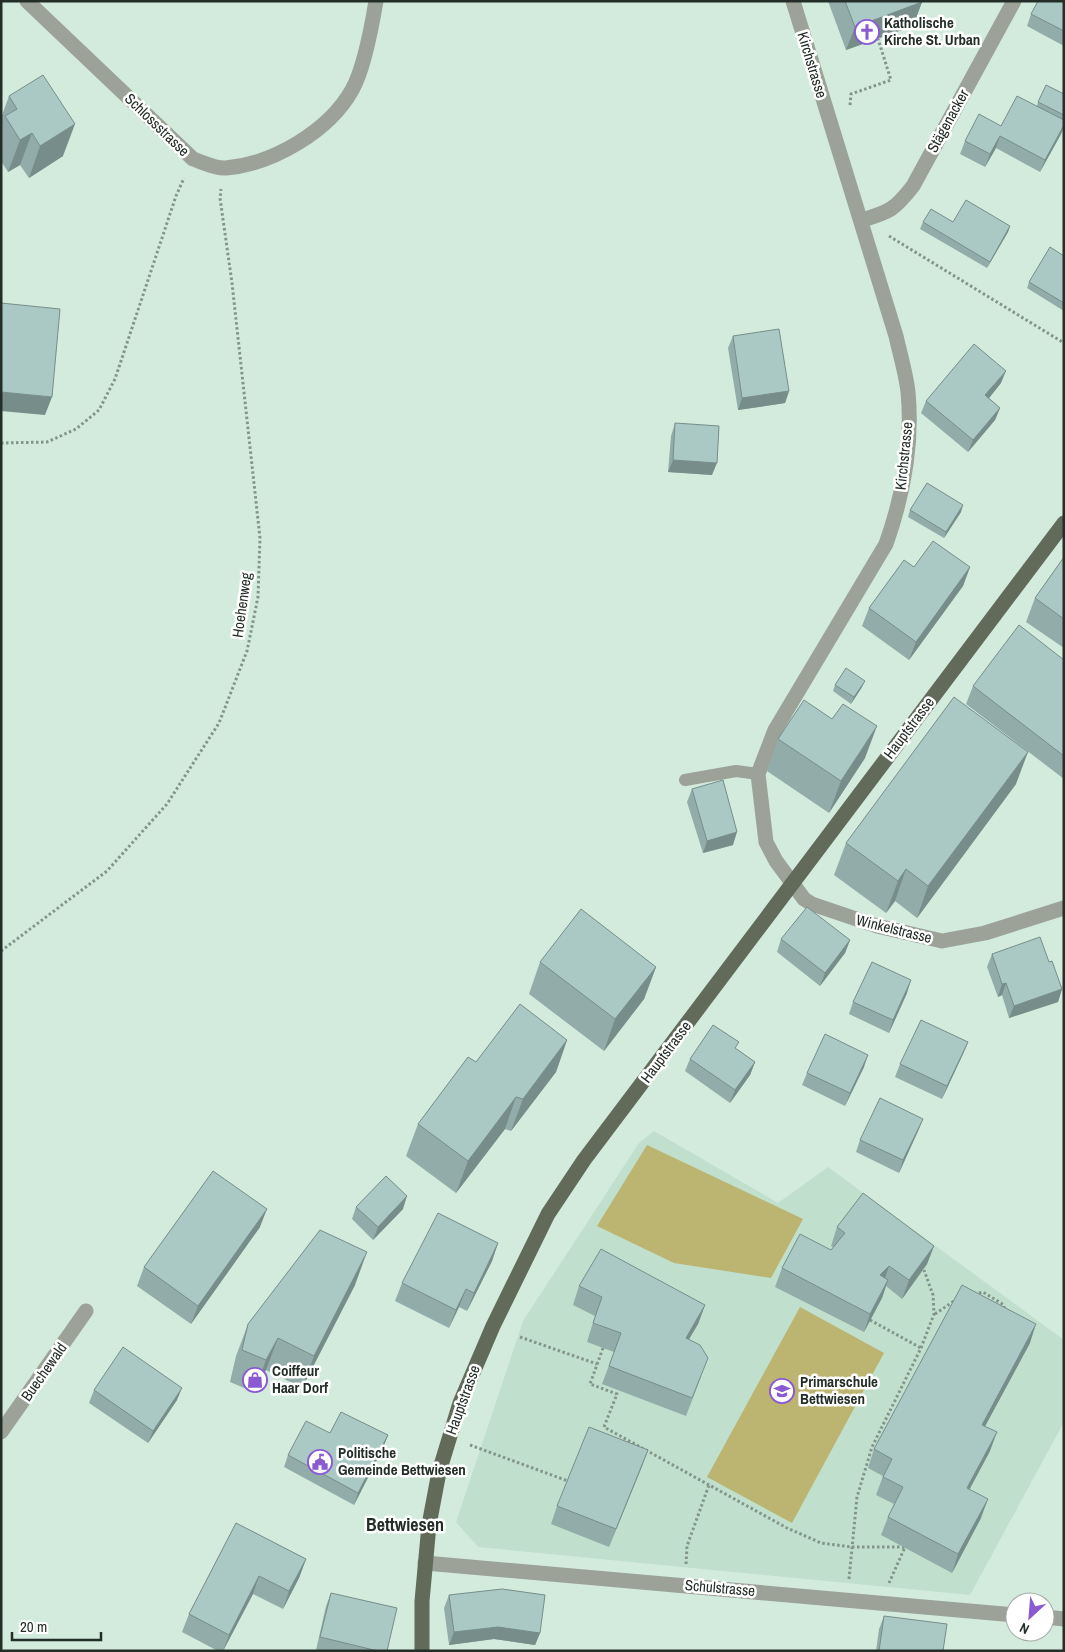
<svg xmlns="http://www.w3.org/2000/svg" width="1065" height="1652" viewBox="0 0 1065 1652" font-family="'Archivo Narrow',sans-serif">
<rect width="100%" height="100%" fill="#d2ebdc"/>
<path fill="#c0dfcc" d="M654 1131 778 1203 828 1167 1064 1340V1422L970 1595 478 1547 456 1522 523 1321 639 1143Z"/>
<path fill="#bcb471" d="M647 1145 803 1219 771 1278 674 1263 597 1226Z
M800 1307 884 1353 792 1523 707 1477Z"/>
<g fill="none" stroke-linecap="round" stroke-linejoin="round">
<path stroke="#83958b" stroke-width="3" stroke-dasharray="2.5 2.5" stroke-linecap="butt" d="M850 105 851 94 891 80 878 39
M889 236 1064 343
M1 443 47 442 76 429 99 410 115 379 176 196 184 178
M1 951 107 871 167 804 219 723 247 651 258 597 260 538 232 283 220 198 221 189
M974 1294 983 1292 1004 1305V1311
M935 1314 957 1299
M870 1320 921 1348
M520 1337 597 1364
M603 1348 590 1384 617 1394 604 1427 787 1528 821 1543 852 1547H905L889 1583
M470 1445 568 1481
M686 1564 687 1546 709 1485
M849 1579 857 1497 872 1447 921 1348 934 1314 933 1295 924 1270"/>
<path stroke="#9ca298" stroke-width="12" d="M685 780 736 771 758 774"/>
<path stroke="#9ca298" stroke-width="15" d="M27 1 193 159C202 162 216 169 226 168 273 164 329 131 352 90 364 69 372 25 376 1
M793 1 896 336C900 354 906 374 908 392 913 444 903 496 886 544L775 730 758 774 766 842 776 861 804 899 812 904 877 926 942 941 985 933 1064 908
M862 220C890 212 895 209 913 186L1014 1
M1 1432 86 1311
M425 1563 1015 1615
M1045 1617 1064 1619"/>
<path stroke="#626b5a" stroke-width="15" d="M422 1651V1601L429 1525 439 1472 460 1403 493 1326 548 1214 584 1160 1064 523"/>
</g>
<path fill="#92ada9" d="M828 1H921L922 2 913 26 846 50Z
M1064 1V46L1027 26 1031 14Z
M1064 94V126L1061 134 1040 172 996 148 985 167 960 154 965 141 1001 126 1037 106 1038 102Z
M9 96 63 156 29 178 20 165 8 172 1 161V118Z
M923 222 1010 226 1008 232 987 268 920 229Z
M1064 256V311L1027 288 1029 282Z
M733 336 789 391 785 403 738 410 728 348Z
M1001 383 989 398 1000 408 995 420 968 452 921 413 926 401Z
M675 423 712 475 668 472 671 436Z
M910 510 961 512 944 538 908 517Z
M1064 557V648L1026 622 1035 598Z
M914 567H970L963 586 909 660 862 626 869 608Z
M1064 660V779L966 704 973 686Z
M835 685 862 687 851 704 833 691Z
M778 739 865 758 829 813 767 771Z
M1016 784 917 918 895 901 886 913 834 875 846 843Z
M692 789 733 845 703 853 687 802Z
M781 939 850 940 845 953 820 986 777 952Z
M992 954 1049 962 1062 989 1058 1002 1009 1018 1002 995 998 997 987 967Z
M540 962 656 967 644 999 604 1051 529 994Z
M907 993 889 1033 849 1014 853 1002Z
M567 1040 556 1072 511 1131 505 1129 456 1193 406 1156 418 1124 476 1062Z
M968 1042 963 1054 942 1099 895 1077 900 1064Z
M737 1049 755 1062 750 1075 730 1103 685 1071 690 1059Z
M864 1067 845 1106 802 1085 807 1073Z
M923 1119 918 1131 899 1173 856 1152 860 1140Z
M356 1207 403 1209 373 1240 352 1219Z
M260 1227 191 1324 137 1286 144 1267Z
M837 1227 934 1246 927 1264 902 1299 886 1286 882 1298 864 1332 775 1287 782 1268 831 1250 833 1247 831 1246Z
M498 1243 492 1261 467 1311 459 1307 449 1328 395 1301 402 1283Z
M355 1285 302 1388 266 1370 254 1392 230 1382 236 1356 248 1324Z
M579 1286 705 1305 698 1324 689 1339 701 1377 686 1416 602 1384 614 1352 587 1342 595 1316 573 1305Z
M1030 1343 985 1426 990 1451 969 1490 981 1518 952 1573 881 1535 888 1517 894 1504 876 1495 883 1476 868 1468 874 1449Z
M94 1390 177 1400 148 1443 89 1403Z
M330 1433 388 1435 383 1448 354 1505 284 1467 288 1455Z
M648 1450 609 1547 551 1524 557 1506Z
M236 1523 306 1559 299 1578 283 1609 253 1594 223 1651H218L182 1632 189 1614Z
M331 1593 387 1651H320L316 1650 326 1606Z
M449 1595 540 1633 535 1645 494 1639 449 1645 444 1608Z
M884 1616 943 1651H876L879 1629Z"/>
<path fill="#778d8a" d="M922 2 913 26 846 50 855 27Z
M75 124 63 156 29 178 40 146Z
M1064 125 1061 134 1040 172 1045 160Z
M32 133 20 165 8 172 20 140Z
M1000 136 996 148 985 167 990 154Z
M1010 226 1008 232 987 268 990 262Z
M1006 371 1001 383 981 408 985 395Z
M789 391 785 403 738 410 742 398Z
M1 392 52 397 45 415 1 411Z
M1000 408 995 420 968 452 973 440Z
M673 460 717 463 712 475 668 472Z
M963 505 961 512 944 538 946 532Z
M970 567 963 586 909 660 916 642Z
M865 681 862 687 851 704 854 697Z
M877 726 865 758 829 813 841 781Z
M1028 752 1016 784 917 918 928 886Z
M737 832 733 845 703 853 707 841Z
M906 869 895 901 886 913 898 881Z
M850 940 845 953 820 986 825 973Z
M656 967 644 999 604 1051 615 1019Z
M911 980 907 993 889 1033 893 1020Z
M1006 983 1002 995 998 997 1002 984Z
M1062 989 1058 1002 1009 1018 1014 1006Z
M567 1040 556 1072 511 1131 523 1099Z
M968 1042 963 1054 942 1099 947 1086Z
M868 1055 864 1067 845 1106 850 1093Z
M755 1062 750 1075 730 1103 735 1090Z
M516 1097 505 1129 456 1193 468 1161Z
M923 1119 918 1131 899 1173 903 1160Z
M407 1196 403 1209 373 1240 378 1227Z
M267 1209 260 1227 191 1324 198 1306Z
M498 1243 492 1261 467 1311 474 1293Z
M934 1246 927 1264 902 1299 909 1280Z
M367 1252 355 1285 302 1388 314 1356Z
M889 1266 883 1284 880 1275Z
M888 1280 882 1298 864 1332 870 1314Z
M466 1289 459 1307 449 1328 456 1310Z
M705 1305 698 1324 679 1356 686 1338Z
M1036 1324 1030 1343 976 1443 982 1425Z
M278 1338 266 1370 254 1392 266 1360Z
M182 1388 177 1400 148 1443 153 1431Z
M997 1432 990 1451 960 1507 967 1488Z
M388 1435 383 1448 354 1505 358 1493Z
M648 1450 641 1469 609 1547 616 1529Z
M988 1499 981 1518 952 1573 958 1554Z
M306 1559 299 1578 283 1609 289 1591Z
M259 1576 253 1594 223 1651 229 1635Z
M498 1627 540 1633 535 1645 494 1639 449 1645 454 1632Z"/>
<path fill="#aac9c5" stroke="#778d8a" d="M845 1H921L922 2 855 27Z
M1038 1H1064V31L1031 14Z
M43 75 75 124 40 146 32 133 20 140 5 116 17 109 9 96Z
M1046 85 1064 94V115L1038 102Z
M1017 96 1064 120V125L1045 160 1000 136 990 154 965 141 979 114 1001 126Z
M966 200 1010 226 990 262 923 222 931 209 953 222Z
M1050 247 1064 256V303L1029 282Z
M1 303 60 309 52 397 1 392Z
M779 329 789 391 742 398 733 336Z
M974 344 1006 371 985 395 1000 408 973 440 926 401Z
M675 423 719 426 717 463 673 460Z
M927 483 963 505 946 532 910 510Z
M933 541 970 567 916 642 869 608 904 560 914 567Z
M1064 557V619L1035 598Z
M1019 625 1064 660V756L973 686Z
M846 668 865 681 854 697 835 685Z
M954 697 1028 752 928 886 906 869 898 881 846 843Z
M804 700 832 719 843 704 877 726 841 781 778 739Z
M723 780 737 832 707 841 692 789Z
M807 907 850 940 825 973 781 939Z
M581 909 656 967 615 1019 540 962Z
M1040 937 1049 962 1052 961 1062 989 1014 1006 1006 983 1002 984 992 954Z
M872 962 911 980 893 1020 853 1002Z
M520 1004 567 1040 523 1099 516 1097 468 1161 418 1124 468 1057 476 1062Z
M921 1020 968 1042 947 1086 900 1064Z
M713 1025 739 1042 735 1048 755 1062 735 1090 690 1059Z
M825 1034 868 1055 850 1093 807 1073Z
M880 1098 923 1119 903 1160 860 1140Z
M213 1171 267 1209 198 1306 144 1267Z
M386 1176 407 1196 378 1227 356 1207Z
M863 1193 934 1246 909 1280 889 1266 880 1275 888 1280 870 1314 782 1268 800 1234 831 1250 845 1233 837 1227Z
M438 1213 498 1243 474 1293 466 1289 456 1310 402 1283Z
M320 1230 367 1252 314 1356 278 1338 266 1360 242 1350 248 1324Z
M601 1249 705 1305 686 1338 700 1345 708 1358 692 1398 609 1366 621 1333 593 1323 602 1297 579 1286Z
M962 1285 1036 1324 982 1425 997 1432 967 1488 988 1499 958 1554 888 1517 903 1487 883 1477 892 1459 874 1449Z
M123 1347 182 1388 153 1431 94 1390Z
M341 1412 388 1435 358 1493 288 1455 306 1421 330 1433Z
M589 1427 648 1450 616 1529 557 1506Z
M236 1523 306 1559 289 1591 259 1576 229 1635 189 1614Z
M502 1589 545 1595 540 1633 498 1627 454 1632 449 1595Z
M331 1593 397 1608 387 1651H378L320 1637Z
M884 1616 947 1624 943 1651H879Z"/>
<defs>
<symbol id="church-ring" viewBox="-11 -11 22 22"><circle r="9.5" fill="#fff" stroke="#8b59d2" stroke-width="1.5"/><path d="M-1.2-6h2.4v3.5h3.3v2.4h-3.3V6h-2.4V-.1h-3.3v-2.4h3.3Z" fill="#8b59d2"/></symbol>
<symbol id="shop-ring" viewBox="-11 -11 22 22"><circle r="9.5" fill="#fff" stroke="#8b59d2" stroke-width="1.5"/><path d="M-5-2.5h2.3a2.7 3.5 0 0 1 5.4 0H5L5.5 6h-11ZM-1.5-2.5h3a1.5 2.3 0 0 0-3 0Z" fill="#8b59d2"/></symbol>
<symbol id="school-ring" viewBox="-11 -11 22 22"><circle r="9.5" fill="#fff" stroke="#8b59d2" stroke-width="1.5"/><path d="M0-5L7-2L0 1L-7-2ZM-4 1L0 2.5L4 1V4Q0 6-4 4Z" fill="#8b59d2"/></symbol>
<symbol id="civic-ring" viewBox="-11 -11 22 22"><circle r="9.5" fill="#fff" stroke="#8b59d2" stroke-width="1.5"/><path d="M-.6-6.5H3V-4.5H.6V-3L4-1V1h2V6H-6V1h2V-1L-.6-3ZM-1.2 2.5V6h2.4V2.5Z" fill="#8b59d2"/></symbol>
</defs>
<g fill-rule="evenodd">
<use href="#church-ring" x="853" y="18" width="28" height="28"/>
<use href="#shop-ring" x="241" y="1366" width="28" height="28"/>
<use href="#school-ring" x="768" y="1377" width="28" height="28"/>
<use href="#civic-ring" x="306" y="1448" width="28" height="28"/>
</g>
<g text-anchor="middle" stroke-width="5" stroke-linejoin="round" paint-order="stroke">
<g font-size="15" font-weight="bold" fill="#242e28" stroke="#fff" text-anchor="start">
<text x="884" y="28">Katholische<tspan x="884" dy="17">Kirche St. Urban</tspan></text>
<text x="272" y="1376">Coiffeur<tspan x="272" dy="17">Haar Dorf</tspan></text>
<text x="800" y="1387">Primarschule<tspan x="800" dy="17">Bettwiesen</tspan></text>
<text x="338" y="1458">Politische<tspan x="338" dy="17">Gemeinde Bettwiesen</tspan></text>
</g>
<g font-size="15" fill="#242e28" stroke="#fff">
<text transform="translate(812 65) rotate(73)" y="5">Kirchstrasse</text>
<text transform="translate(948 121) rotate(-61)" y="5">Stägenacker</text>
<text transform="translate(157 125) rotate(44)" y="5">Schlossstrasse</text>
<text transform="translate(904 456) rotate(-84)" y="5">Kirchstrasse</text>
<text transform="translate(242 605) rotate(-82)" y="5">Hoehenweg</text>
<text transform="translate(909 728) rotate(-53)" y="5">Hauptstrasse</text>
<text transform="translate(894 929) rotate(14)" y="5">Winkelstrasse</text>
<text transform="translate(666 1052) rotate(-53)" y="5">Hauptstrasse</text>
<text transform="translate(44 1372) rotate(-55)" y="5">Buechewald</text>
<text transform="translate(463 1400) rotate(-70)" y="5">Hauptstrasse</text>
<text transform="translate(720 1588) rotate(5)" y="5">Schulstrasse</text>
</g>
<g font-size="18" font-weight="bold" fill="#242e28" stroke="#fff">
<text x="405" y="1531">Bettwiesen</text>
</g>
</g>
<rect width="1065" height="1652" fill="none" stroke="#242e28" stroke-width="5"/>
<g transform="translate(1030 1617) rotate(206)"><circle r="24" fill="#ffffff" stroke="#a7aba9"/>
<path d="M0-4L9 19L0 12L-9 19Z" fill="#8b59d2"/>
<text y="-8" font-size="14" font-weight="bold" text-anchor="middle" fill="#242e28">N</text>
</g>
<path d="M12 1632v8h89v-8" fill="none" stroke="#242e28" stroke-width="2.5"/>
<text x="20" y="1632" font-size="15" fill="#242e28" stroke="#ffffff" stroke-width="4" paint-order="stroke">20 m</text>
</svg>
